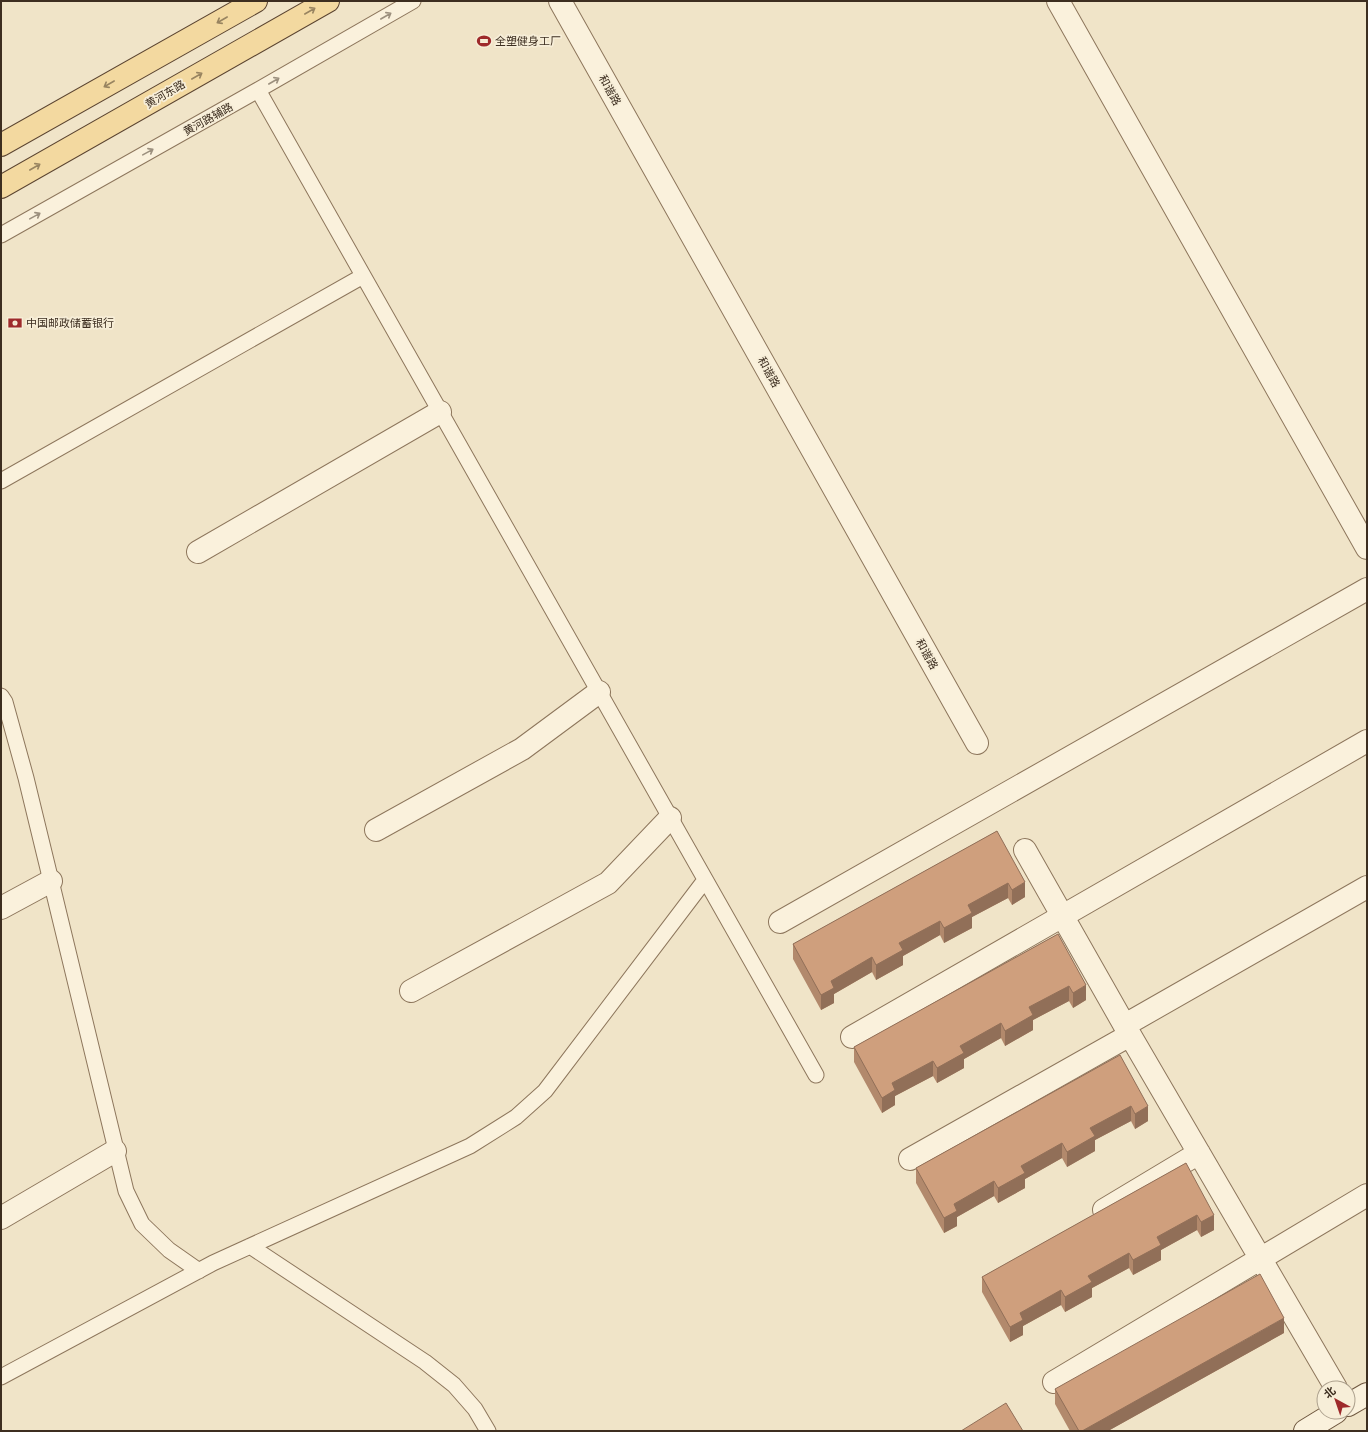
<svg xmlns="http://www.w3.org/2000/svg" width="1368" height="1432" viewBox="0 0 1368 1432" font-family="'Libre Baskerville','Noto Sans SC',serif">
<rect width="100%" height="100%" fill="#f0e4c8"/>
<g fill="none" stroke-linecap="round" stroke-linejoin="round">
<defs>
<path id="lane" d="M258 90 816 1075
M1 235 258 90 413 1
M1 481 363 276
M1 696 5 702 26 778 51 881 126 1191 142 1224 169 1250 199 1271
M250 1246 425 1362 454 1385 475 1409 488 1431
M1 1377 213 1263 470 1146 516 1117 545 1091 705 880"/>
<path id="street" d="M560 1 977 743
M1058 1 1367 548
M198 552 440 412
M376 830 522 749 599 692
M1025 850 1130 1035 1336 1388
M1 908 51 881
M780 922 1367 589
M411 991 608 883 670 818
M1125 1025 1367 887
M852 1037 1367 741
M910 1159 1130 1035
M1104 1210 1199 1153
M1 1218 115 1151
M1054 1382 1367 1195"/>
<path id="secondary" d="M1348 1405 1367 1394
M1305 1431 1336 1412"/>
<path id="primary" d="M1 145 256 1
M1 187 328 1"/>
</defs>
<use href="#lane" stroke="#8d765c" stroke-width="17"/>
<use href="#street" stroke="#8d765c" stroke-width="24"/>
<use href="#secondary" stroke="#6f573f" stroke-width="24"/>
<use href="#primary" stroke="#5b4430" stroke-width="24"/>
<use href="#lane" stroke="#faf1dc" stroke-width="15"/>
<use href="#street" stroke="#faf1dc" stroke-width="22"/>
<use href="#secondary" stroke="#faf1dc" stroke-width="22"/>
<use href="#primary" stroke="#f3d9a0" stroke-width="22"/>
</g>
<path fill="#b2896c" d="M997 831 1025 897 1012 905 1008 898 972 917V928L944 943 940 935 903 956V965L876 980 872 972 834 994V1003L821 1010 793 959V944Z
M1058 934 1086 1000 1073 1008 1069 1001 1033 1020V1030L1005 1046 1001 1038 964 1059V1068L937 1083 933 1076 895 1096V1105L882 1113 854 1062V1047Z
M1120 1055 1148 1121 1135 1129 1131 1121 1095 1140V1151L1067 1167 1062 1158 1025 1179V1188L998 1203 994 1196 957 1217V1226L944 1233 916 1183V1168Z
M1186 1163 1214 1230 1201 1237 1197 1230 1161 1250V1260L1133 1275 1129 1268 1092 1288V1297L1065 1312 1061 1305 1023 1326V1335L1010 1342 982 1292V1277Z
M1284 1333 1108 1431H1070L1055 1404V1389Z"/>
<path fill="#916f58" d="M1025 882V897L1012 905V890Z
M1008 883V898L972 917V928L944 943V928L968 905Z
M940 921V935L903 956V965L876 980V965L899 943Z
M872 957V972L834 994V1003L821 1010V995L831 981Z
M1086 985V1000L1073 1008V993Z
M1069 986V1001L1033 1020V1030L1005 1046V1031L1029 1007Z
M1001 1023V1038L964 1059V1068L937 1083V1068L960 1046Z
M933 1061V1076L895 1096V1105L882 1113V1098L892 1083Z
M1131 1106V1121L1095 1140V1151L1067 1167V1152L1090 1128Z
M1148 1106V1121L1135 1129V1114Z
M1062 1143V1158L1025 1179V1188L998 1203V1188L1021 1166Z
M994 1181V1196L957 1217V1226L944 1233V1218L954 1204Z
M1197 1215V1230L1161 1250V1260L1133 1275V1260L1157 1237Z
M1214 1215V1230L1201 1237V1222Z
M1129 1253V1268L1092 1288V1297L1065 1312V1297L1088 1276Z
M1061 1290V1305L1023 1326V1335L1010 1342V1327L1020 1313Z
M1284 1318V1333L1108 1431H1082Z"/>
<path fill="#cf9f7d" stroke="#916f58" d="M997 831 1025 882 1012 890 1008 883 968 905 972 913 944 928 940 921 899 943 903 950 876 965 872 957 831 981 834 988 821 995 793 944Z
M1058 934 1086 985 1073 993 1069 986 1029 1007 1033 1015 1005 1031 1001 1023 960 1046 964 1053 937 1068 933 1061 892 1083 895 1090 882 1098 854 1047Z
M1120 1055 1148 1106 1135 1114 1131 1106 1090 1128 1095 1136 1067 1152 1062 1143 1021 1166 1025 1173 998 1188 994 1181 954 1204 957 1211 944 1218 916 1168Z
M1186 1163 1214 1215 1201 1222 1197 1215 1157 1237 1161 1245 1133 1260 1129 1253 1088 1276 1092 1282 1065 1297 1061 1290 1020 1313 1023 1320 1010 1327 982 1277Z
M1260 1274 1284 1318 1082 1431H1079L1055 1389Z
M1006 1403 1023 1431H961Z"/>
<defs><path id="oneway-shaft" d="M-6 0H5M1.5-3L5.5 0L1.5 3" fill="none" stroke-width="1.6" stroke-linecap="round" stroke-linejoin="round"/></defs>
<g stroke="#988460">
<use href="#oneway-shaft" transform="translate(310 11) rotate(-30)"/>
<use href="#oneway-shaft" transform="translate(222 20) rotate(150)"/>
<use href="#oneway-shaft" transform="translate(197 76) rotate(-30)"/>
<use href="#oneway-shaft" transform="translate(109 84) rotate(150)"/>
<use href="#oneway-shaft" transform="translate(35 167) rotate(-30)"/>
</g>
<g stroke="#9c907e">
<use href="#oneway-shaft" transform="translate(386 16) rotate(-30)"/>
<use href="#oneway-shaft" transform="translate(274 81) rotate(-30)"/>
<use href="#oneway-shaft" transform="translate(148 152) rotate(-29)"/>
<use href="#oneway-shaft" transform="translate(35 216) rotate(-29)"/>
</g>
<defs>
<symbol id="stadium-bare" viewBox="-9 -9 18 18"><path d="M0-5a6.5 5 0 1 0 0 10a6.5 5 0 1 0 0-10ZM-3.5-1.8h7v3.6h-7Z" fill="#9e2a2b" stroke="#f7eed8" stroke-width="2.5" paint-order="stroke"/></symbol>
<symbol id="bank-bare" viewBox="-9 -9 18 18"><path d="M-6-4H6V4H-6ZM0-2.3a2.3 2.3 0 1 0 0 4.6a2.3 2.3 0 1 0 0-4.6Z" fill="#9e2a2b" stroke="#f7eed8" stroke-width="2.5" paint-order="stroke"/></symbol>
</defs>
<g fill-rule="evenodd">
<use href="#stadium-bare" x="474" y="31" width="20" height="20"/>
<use href="#bank-bare" x="5" y="313" width="20" height="20"/>
</g>
<g text-anchor="middle" stroke-width="3.5" stroke-linejoin="round" paint-order="stroke">
<g font-size="11" fill="#3d2e20" stroke="#f7eed8" text-anchor="start">
<text x="495" y="45">全塑健身工厂</text>
<text x="26" y="327">中国邮政储蓄银行</text>
</g>
<g font-size="11" fill="#3d2e20" stroke="#f7eed8">
<text transform="translate(610 90) rotate(61)" y="4">和谐路</text>
<text transform="translate(165 94) rotate(-30)" y="4">黄河东路</text>
<text transform="translate(208 119) rotate(-29)" y="4">黄河路辅路</text>
<text transform="translate(769 372) rotate(61)" y="4">和谐路</text>
<text transform="translate(927 654) rotate(61)" y="4">和谐路</text>
</g>
</g>
<rect width="1368" height="1432" fill="none" stroke="#3d2e20" stroke-width="4"/>
<g transform="translate(1336 1400) rotate(320)"><circle r="19" fill="#f7eed8" stroke="#ada18e"/>
<path d="M0-3L7 15L0 10L-7 15Z" fill="#9e2a2b"/>
<text y="-6" font-size="11" font-weight="bold" text-anchor="middle" fill="#3d2e20">北</text>
</g>
</svg>
